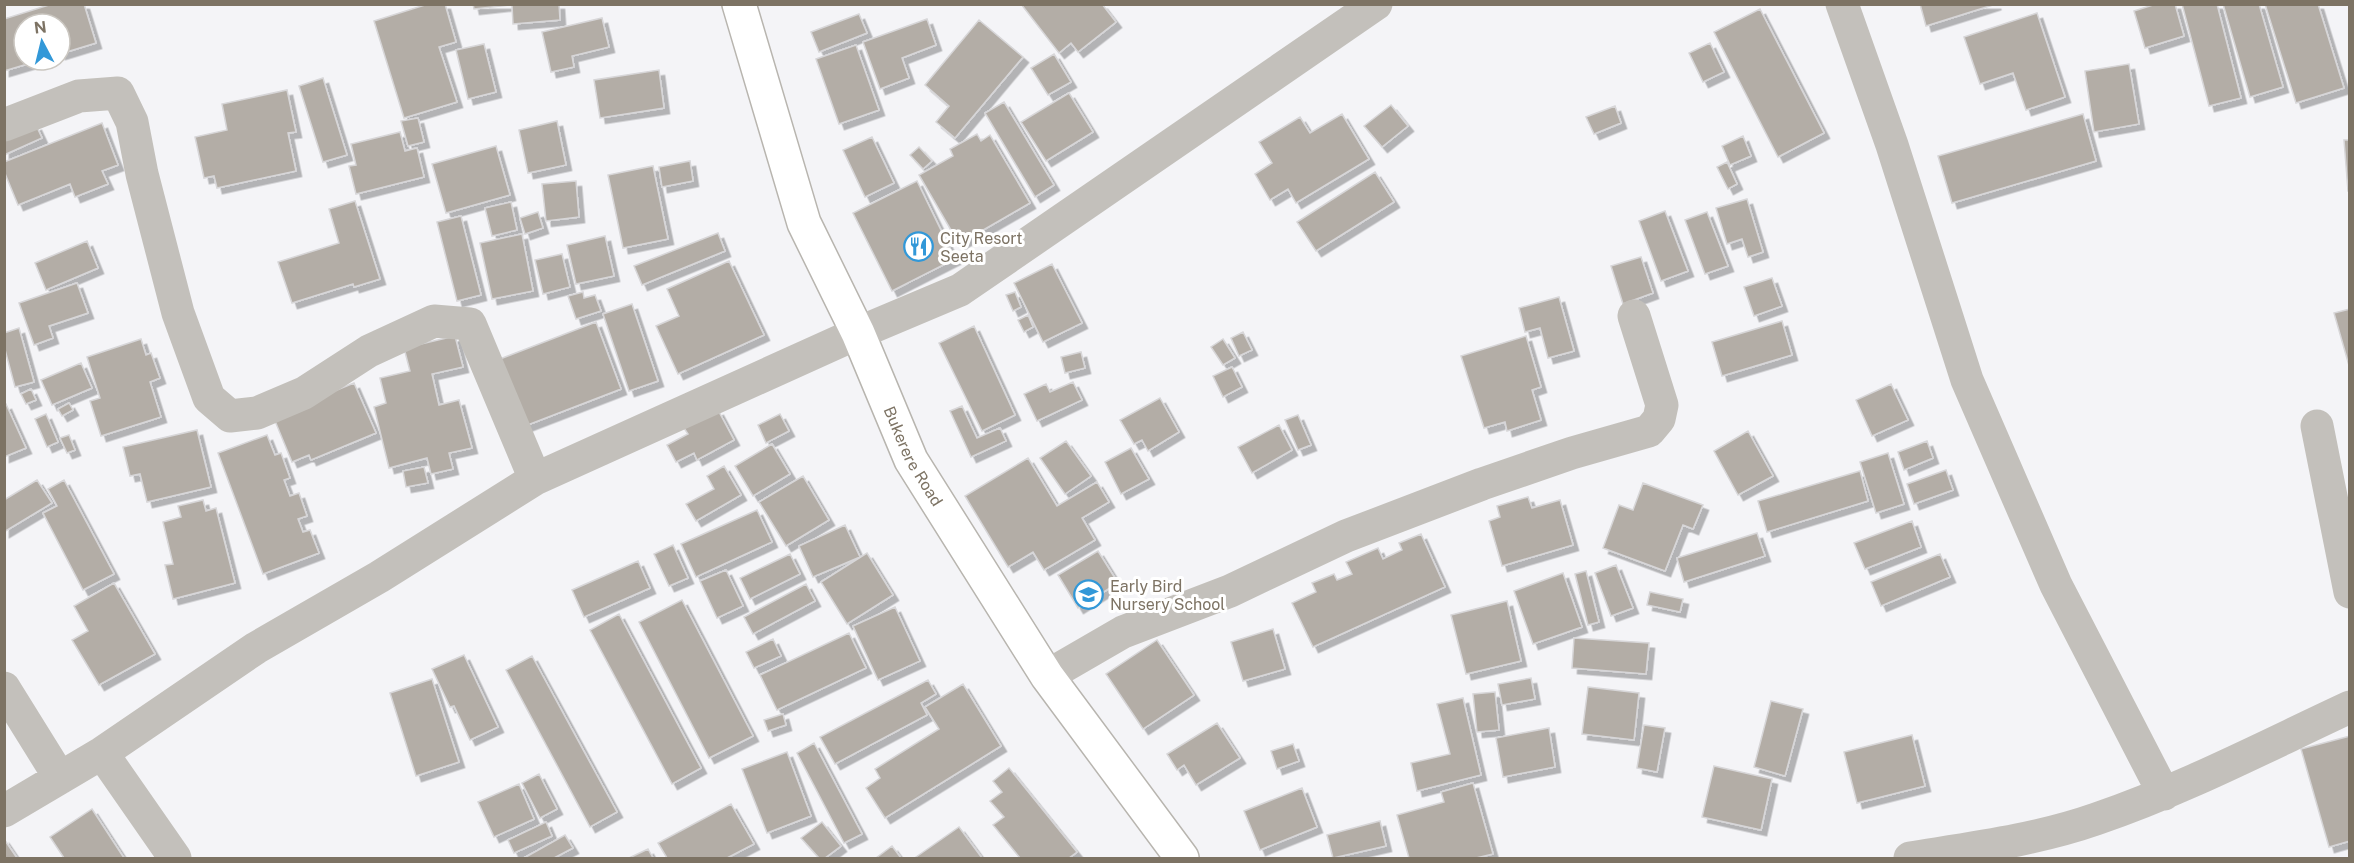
<svg xmlns="http://www.w3.org/2000/svg" width="2354" height="863" viewBox="0 0 2354 863" font-family="'Public Sans',sans-serif">
<defs>
<filter id="shadow"><feDropShadow dx="5.5" dy="5.5" stdDeviation="0" flood-color="#0004"/></filter>
</defs>
<rect width="100%" height="100%" fill="#f4f4f7"/>
<path fill="#b3ada6" stroke="#d7d6d8" stroke-width="1.5" filter="url(#shadow)" d="M52 4H84L96 43 60 54V24H24V60H41L4 71V19Z
M428 4H445L456 42 439 47 457 102 404 118 374 21Z
M473 4H511V5L474 9Z
M559 4 560 20 513 24 512 5Z
M1021 4H1102L1116 22 1078 52 1071 43 1059 53Z
M1920 4H1996L1926 26Z
M2156 4H2175L2184 36 2145 48 2134 11Z
M2182 4H2217L2241 98 2209 106Z
M2223 4H2259L2283 87 2250 97Z
M2265 4H2318L2344 88 2296 103Z
M1760 9 1824 133 1778 157 1714 32Z
M2037 13 2065 97 2026 110 2013 73 1980 84 1964 37Z
M859 14 867 33 819 52 811 32Z
M602 18 609 47 572 56 574 67 551 72 542 32Z
M927 19 936 45 902 58 909 78 880 89 863 42Z
M979 20 1023 57 955 138 936 122 949 106 925 85Z
M1710 43 1724 72 1703 82 1689 53Z
M484 44 496 92 468 99 456 50Z
M856 45 879 110 839 124 816 59Z
M1054 54 1071 82 1048 95 1031 68Z
M2129 64 2139 124 2094 132 2085 71Z
M659 70 664 108 600 118 594 80Z
M323 78 347 155 323 162 299 86Z
M287 90 296 132 288 133 296 171 217 188 214 176 204 178 195 137 227 130 222 104Z
M1069 93 1093 132 1046 161 1021 122Z
M1004 102 1054 185 1035 197 985 113Z
M1391 105 1408 126 1382 147 1364 126Z
M1615 106 1621 123 1594 134 1586 117Z
M1342 114 1369 159 1296 203 1288 189 1270 200 1255 174 1272 163 1259 142 1300 117 1310 133Z
M2083 114 2096 161 1952 203 1938 156Z
M418 118 424 142 408 146 401 121Z
M557 121 566 165 528 173 519 130Z
M102 123 118 165 102 171 108 184 75 197 70 184 18 205 4 171V162Z
M36 125 42 138 4 155V138Z
M400 132 405 151 417 148 424 177 356 194 349 166 356 165 351 144Z
M977 134 981 141 990 135 1030 203 959 244 919 175 953 156 950 149Z
M1743 136 1751 156 1730 165 1722 146Z
M872 137 894 183 865 197 843 150Z
M2344 140H2350V191H2348Z
M496 146 510 195 446 213 432 164Z
M919 147 932 161 923 169 910 155Z
M690 161 693 181 662 187 659 167Z
M1727 162 1737 184 1728 189 1717 167Z
M653 166 668 239 623 248 608 175Z
M1375 172 1394 202 1316 251 1297 222Z
M576 181 579 217 546 221 542 184Z
M917 181 955 259 892 291 853 213Z
M1747 199 1763 252 1748 257 1742 239 1727 244 1716 208Z
M355 201 380 279 354 287 353 284 292 303 278 262 339 243 329 209Z
M511 202 517 230 492 236 485 208Z
M1665 211 1688 271 1661 281 1639 221Z
M538 212 543 228 525 234 520 218Z
M1707 212 1728 266 1705 274 1685 220Z
M461 216 481 295 457 301 437 222Z
M718 233 725 251 642 285 634 266Z
M522 234 533 291 492 299 480 243Z
M605 236 614 276 576 284 567 245Z
M87 241 98 268 46 290 35 263Z
M562 254 570 287 543 294 535 260Z
M1641 257 1653 293 1623 304 1611 266Z
M729 261 764 335 678 374 656 326 679 316 667 289Z
M1052 264 1082 323 1043 342 1014 283Z
M1772 278 1782 306 1754 316 1744 287Z
M77 283 88 313 49 326 53 338 34 345 19 303Z
M583 292 584 298 595 295 601 311 576 319 568 296Z
M1015 292 1021 307 1013 311 1006 295Z
M1559 297 1574 351 1548 358 1540 328 1525 332 1519 308Z
M632 304 658 381 629 391 603 314Z
M2350 309V369L2334 313Z
M1028 315 1033 327 1024 332 1018 320Z
M1782 321 1792 355 1722 376 1712 342Z
M596 322 621 389 525 426 500 359Z
M974 326 1015 415 982 431 939 343Z
M19 328 34 382 15 387 4 346V333Z
M1243 332 1252 350 1239 356 1231 338Z
M455 336 463 367 432 374 439 405 459 400 472 448 449 453 453 469 431 474 427 458 389 468 374 407 386 403 380 378 410 371 404 348Z
M1526 336 1541 387 1532 390 1541 420 1507 431 1505 422 1484 428 1461 356Z
M141 339 146 355 151 353 160 378 150 382 161 417 101 436 90 401 100 398 87 357Z
M1223 339 1235 358 1223 365 1211 347Z
M1081 352 1085 368 1065 373 1061 357Z
M81 363 92 388 52 405 41 380Z
M1232 367 1242 387 1223 397 1213 376Z
M1073 382 1082 400 1037 421 1024 394 1046 384 1050 392Z
M354 383 376 433 311 460 309 455 292 462 273 416Z
M1891 384 1908 420 1872 436 1856 400Z
M31 389 36 400 26 404 21 394Z
M1160 398 1179 432 1148 451 1142 440 1134 444 1120 420Z
M69 403 73 410 62 416 58 409Z
M6 404 26 448 4 457V405Z
M962 406 977 438 1000 428 1006 441 971 457 950 411Z
M718 410 734 440 697 460 694 453 676 462 667 445 688 434 684 428Z
M46 414 58 442 47 447 35 419Z
M780 414 789 431 766 443 758 425Z
M1298 415 1311 445 1298 450 1285 420Z
M1279 425 1292 450 1252 473 1238 447Z
M197 430 211 487 147 502 140 474 130 476 123 447Z
M1748 431 1773 476 1738 495 1714 451Z
M69 435 75 450 67 453 60 438Z
M267 435 275 455 281 453 290 478 284 480 290 496 299 493 307 516 298 519 303 532 310 530 319 553 263 574 218 453Z
M1066 441 1091 476 1065 494 1040 458Z
M1927 441 1933 458 1904 470 1898 452Z
M772 444 790 474 753 496 735 466Z
M1131 448 1149 479 1121 494 1105 462Z
M1888 453 1904 504 1876 513 1860 462Z
M1028 458 1057 506 1097 482 1109 502 1082 518 1095 540 1044 570 1033 552 1008 567 965 496Z
M724 466 741 495 696 521 686 504 714 489 707 476Z
M424 467 428 483 406 487 403 471Z
M1946 470 1953 490 1914 504 1907 484Z
M1860 471 1868 501 1767 532 1758 501Z
M803 476 829 520 786 546 759 502Z
M37 480 52 503 4 532V500Z
M64 480 114 574 83 590 43 513 57 506 48 489Z
M1643 483 1703 505 1693 529 1683 525 1665 571 1603 548 1619 505 1633 510Z
M1528 497 1532 508 1560 500 1573 545 1502 566 1489 521 1500 517 1497 506Z
M203 500 206 511 216 508 235 583 173 599 165 565 173 564 163 522 181 517 178 506Z
M757 510 772 542 696 577 681 544Z
M1912 521 1921 547 1865 569 1854 543Z
M845 525 860 557 813 577 799 546Z
M1757 533 1765 556 1684 582 1677 558Z
M1421 534 1445 587 1313 647 1292 603 1316 592 1312 583 1334 574 1337 580 1352 574 1346 562 1378 548 1383 559 1402 550 1399 543Z
M673 545 688 578 669 586 654 554Z
M1098 551 1118 583 1078 608 1058 575Z
M867 553 893 595 847 624 821 582Z
M790 554 800 574 750 599 740 578Z
M1940 554 1950 577 1881 606 1871 582Z
M638 561 650 588 584 617 572 590Z
M1616 565 1633 608 1611 616 1595 573Z
M726 570 743 606 717 618 700 581Z
M1586 571 1599 622 1588 625 1575 574Z
M1563 573 1582 627 1533 644 1514 591Z
M114 583 155 654 99 685 72 640 88 631 74 606Z
M806 584 815 601 753 634 744 617Z
M1650 592 1683 599 1680 612 1647 605Z
M682 600 753 736 709 758 639 622Z
M1507 601 1521 661 1466 674 1451 615Z
M895 607 920 661 878 680 853 626Z
M619 614 701 768 672 784 590 630Z
M1273 629 1285 669 1243 681 1231 642Z
M849 633 866 668 777 710 760 675Z
M1574 638 1649 643 1646 674 1572 668Z
M773 639 781 656 754 668 746 652Z
M1157 640 1194 695 1143 729 1106 674Z
M464 655 498 727 470 740 454 706 450 707 432 669Z
M532 656 617 812 590 827 506 670Z
M1531 678 1535 699 1502 705 1498 684Z
M432 679 459 762 416 776 390 693Z
M928 680 936 694 921 703 927 715 835 764 820 737Z
M963 684 1001 746 885 818 866 788 880 778 875 769 939 729 925 707Z
M1588 687 1639 693 1634 740 1582 734Z
M1495 692 1499 730 1477 732 1473 694Z
M1463 698 1481 775 1417 791 1411 763 1450 754 1437 704Z
M1771 701 1803 709 1785 776 1754 767Z
M783 714 786 725 768 731 764 720Z
M1217 723 1240 758 1196 785 1184 765 1177 770 1167 754Z
M1644 725 1665 728 1657 772 1637 768Z
M1549 728 1555 767 1503 777 1496 738Z
M1912 735 1925 786 1857 803 1844 752Z
M2350 736V841L2329 847 2301 749Z
M814 743 862 834 844 843 797 753Z
M1293 744 1299 761 1277 769 1271 751Z
M787 752 811 816 767 833 742 769Z
M1714 766 1772 779 1761 830 1702 817Z
M1009 768 1077 852 1069 858H1020L993 825 1004 817 990 801 1002 792 993 781Z
M539 774 557 809 540 818 522 783Z
M1473 783 1493 854 1476 858H1409L1397 815 1444 802 1441 792Z
M519 784 534 819 494 837 478 802Z
M1302 788 1317 827 1260 850 1244 811Z
M731 804 754 844 727 858H667L658 843Z
M92 809 124 858H64L50 837Z
M1380 821 1386 846 1333 858 1327 835Z
M546 822 552 836 514 853 508 840Z
M822 822 841 846 825 858H819L801 838Z
M959 827 982 858H917L916 857Z
M565 835 573 848 554 858H524Z
M4 839 17 858H4Z
M892 846 901 858H876Z
M648 849 653 858H629Z"/>
<g fill="none" stroke-linecap="round" stroke-linejoin="round">
<defs>
<g id="major">
<path id="s1" d="M739 4 804 223 858 333 911 460 1047 676 1182 858"/>
</g>
</defs>
<use href="#major" stroke="#b8b5af" stroke-width="36"/>
<path stroke="#c3c0bb" stroke-width="33" d="M1842 4 1892 145 1967 380 2056 585 2164 794
M4 125 79 96 118 93 132 122 142 174 178 313 209 398 230 416 257 413 304 393 369 351 434 321 470 324 535 479
M2317 426 2350 592
M1047 676 1123 632 1230 591 1346 536 1482 484 1572 453 1649 431 1659 419 1662 405 1634 316
M4 688 60 778
M102 753 175 858
M4 811 102 753 256 648 379 577 535 479 858 333 960 290 1376 4
M1910 858C1972 848 2036 840 2096 819 2184 789 2266 746 2350 707"/>
<use href="#major" stroke="#fff" stroke-width="33"/>
</g>
<defs>
<symbol id="restaurant-ring" viewBox="-11 -11 22 22"><circle r="9.5" fill="#fff" stroke="#3298d8" stroke-width="1.5"/><path d="M-5-6h1v4h1v-4h1v4h1v-4h1v5L-1.5 .5V6h-2V.5L-5-1ZM5-6V6H3V1.5H1.5Q1.5-4 5-6Z" fill="#3298d8"/></symbol>
<symbol id="school-ring" viewBox="-11 -11 22 22"><circle r="9.5" fill="#fff" stroke="#3298d8" stroke-width="1.5"/><path d="M0-5L7-2L0 1L-7-2ZM-4 1L0 2.5L4 1V4Q0 6-4 4Z" fill="#3298d8"/></symbol>
</defs>
<g fill-rule="evenodd">
<use href="#restaurant-ring" x="902" y="230" width="33" height="33"/>
<use href="#school-ring" x="1072" y="578" width="33" height="33"/>
</g>
<g text-anchor="middle" stroke-width="6" stroke-linejoin="round" paint-order="stroke">
<g font-size="16" fill="#7d7364" stroke="#fff" text-anchor="start">
<text x="940" y="244">City Resort<tspan x="940" dy="18">Seeta</tspan></text>
<text x="1110" y="592">Early Bird<tspan x="1110" dy="18">Nursery School</tspan></text>
</g>
<g font-size="16" fill="#7d7364" stroke="#fff">
<text dy="6" stroke="none"><textPath href="#s1" startOffset="486">Bukerere Road</textPath></text>
</g>
</g>
<rect width="2354" height="863" fill="none" stroke="#7d7364" stroke-width="12"/>
<g transform="translate(42 42) rotate(353)"><circle r="28" fill="#ffffff" stroke="#cbc7c1" stroke-width="1.5"/>
<path d="M0-4.5L10 22L0 15L-10 22Z" fill="#3298d8"/>
<text y="-9" font-size="16" font-weight="bold" text-anchor="middle" fill="#7d7364">N</text>
</g>
</svg>
